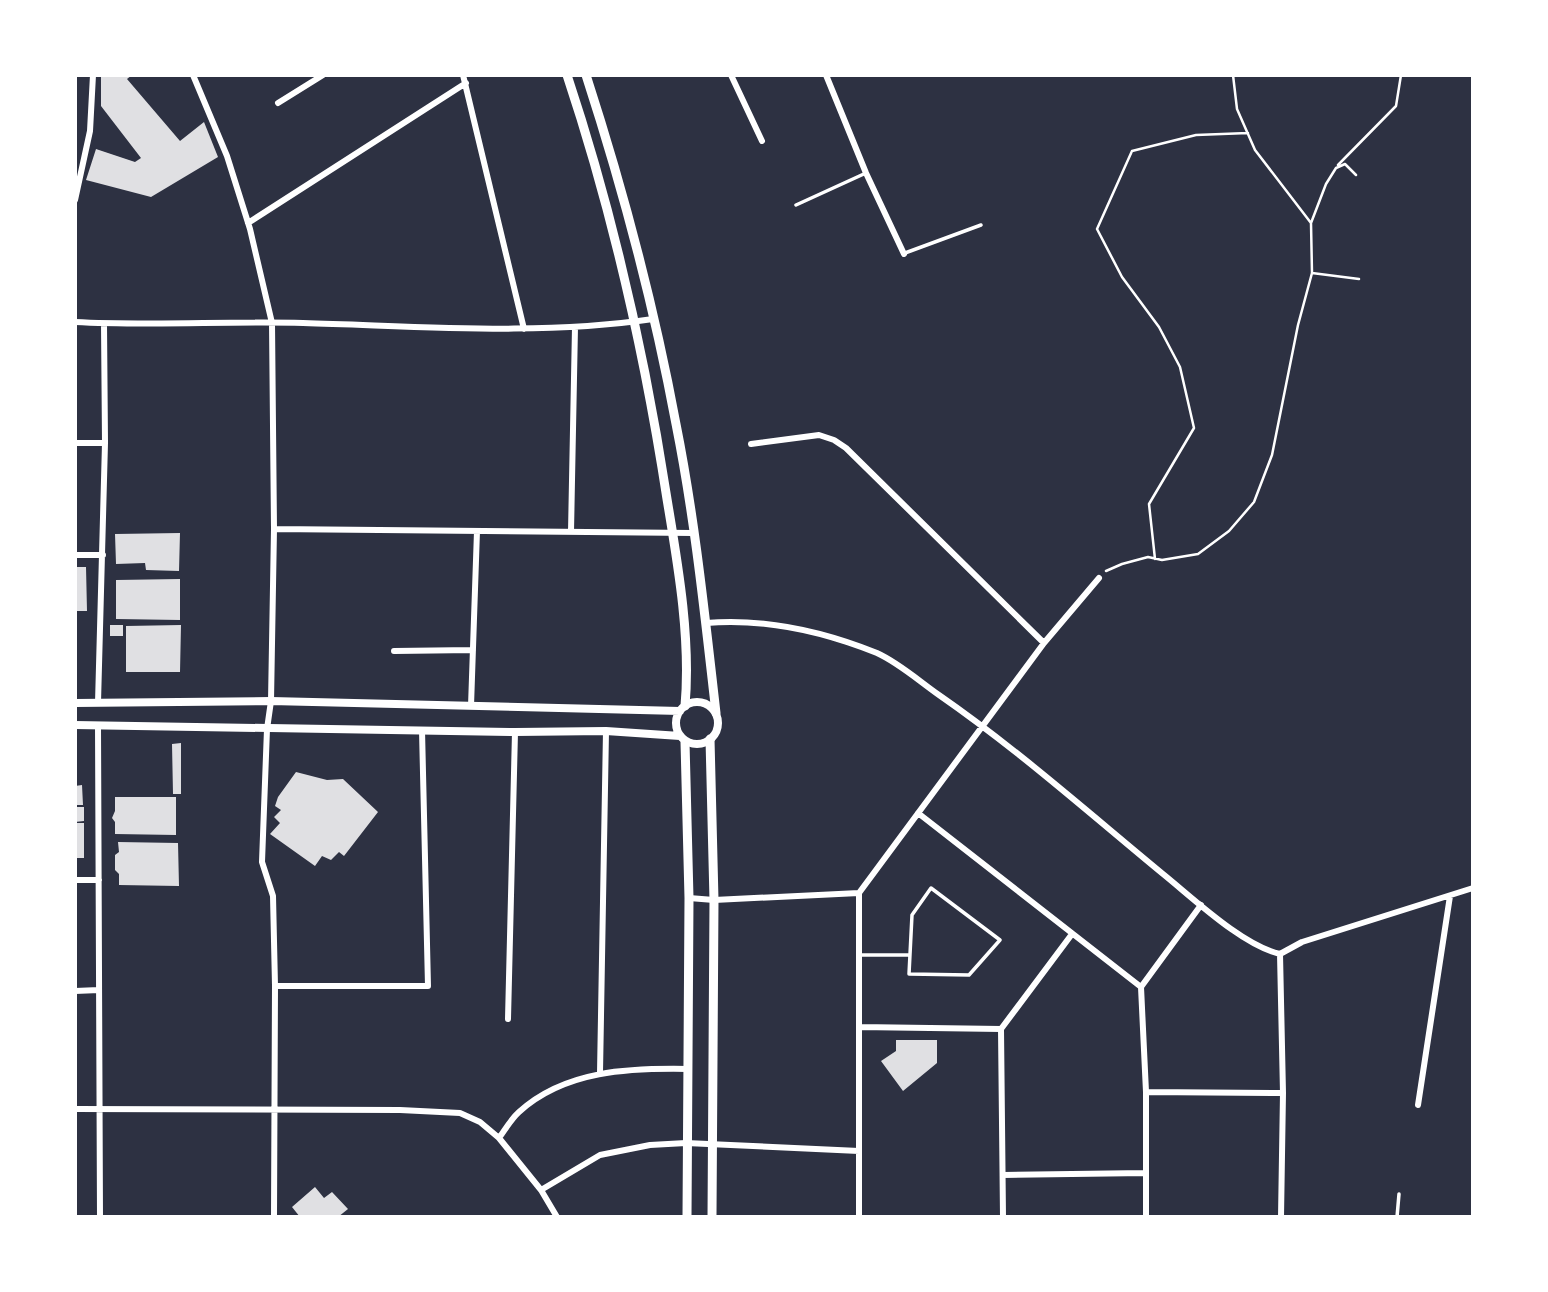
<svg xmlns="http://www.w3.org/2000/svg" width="1548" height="1292" viewBox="0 0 1548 1292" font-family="'Public Sans',sans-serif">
<rect width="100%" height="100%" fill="#2d3142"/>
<path fill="#e0e0e3" d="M101 75H132L127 79 180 141 204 122 218 157 151 197 86 180 96 149 135 162 141 158 101 106Z
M180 533 179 571 146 570 145 563 116 564 115 534Z
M75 567H86L87 611H75Z
M180 579V620L116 619V580Z
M110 625H123V636H110Z
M181 625 180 672H126V626Z
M181 743V794H173L172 744Z
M296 772 327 780 343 779 378 812 344 856 339 852 331 860 322 856 315 866 270 834 280 823 274 817 281 810 275 806 278 797Z
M82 785 83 805H75V786Z
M115 797H176V835L115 834V822L112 818 115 811Z
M75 807H84V821L75 822Z
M75 823H84V858H75Z
M118 842 178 843 179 886 119 885V874L115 870V855L119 852Z
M896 1040H937V1063L903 1091 881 1061 896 1051Z
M315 1187 324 1198 332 1192 348 1209 338 1217H300L292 1207Z"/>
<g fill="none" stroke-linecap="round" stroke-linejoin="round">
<path stroke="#fff" stroke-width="2.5" d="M1233 75 1237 109 1255 150 1311 223
M1338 165 1396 106 1401 75
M1312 273 1359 279
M1155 559 1149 504 1194 428 1180 367 1159 327 1122 277 1097 229 1132 151 1196 135 1248 133
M1106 571 1122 564 1148 557 1162 560 1198 554 1229 531 1254 502 1272 455 1298 325 1312 273 1311 223 1326 184 1336 168 1345 164 1356 175"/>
<path stroke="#fff" stroke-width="3.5" d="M796 205 866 173
M905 253 981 225
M931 888 1000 940 969 975 909 974 912 915Z
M859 955H910
M1397 1217 1399 1194"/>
<path stroke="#fff" stroke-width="6" d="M193 75 227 156 250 229 272 323 274 529 271 701 267 729 262 862 273 896 275 986 274 1217
M463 75 524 329
M731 75 762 141
M826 75 866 173 904 254
M278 103 323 75
M75 200 90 131 93 75
M248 223 466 83
M75 322C151 326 227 321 303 323 419 326 537 336 653 319
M75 443H105
M751 444 819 435 834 440 846 448 1044 643
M274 529 693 533
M571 532 575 327
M75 555H103
M706 623C765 618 822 631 877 653 899 663 919 681 939 695 1017 749 1089 813 1163 874 1194 899 1242 945 1280 954
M394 651 473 650
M98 703 105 443 104 324
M471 706 477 531
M98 725 100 1217
M918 813 1141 987 1146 1092V1217
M75 880H99
M859 893 1044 643 1099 578
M689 898 714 900 859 893
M1280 954 1283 1093 1281 1217
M1280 954 1302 942 1473 888
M275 986H428L422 730
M1141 987 1201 905
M75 991 99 990
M508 1019 515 732
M859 1027 1001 1029 1072 934
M1001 1029 1003 1217
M600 1073 606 731
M1146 1092 1283 1093
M1418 1105 1450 896
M75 1109 400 1110 460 1113 480 1122 499 1138 541 1190 557 1217
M499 1138C505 1130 511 1119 519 1112 565 1070 630 1068 688 1069
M1003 1175 1146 1173
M541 1190 600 1155 650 1145 686 1143 859 1151
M859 1217V893"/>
<path stroke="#fff" stroke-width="8" d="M676 723a21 21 0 1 1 42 0a21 21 0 1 1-42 0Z
M75 703 271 701 680 711
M75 725 515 732 606 731 680 736"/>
<path stroke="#fff" stroke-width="9" d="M567 75C613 213 645 356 667 499 678 565 691 639 685 706
M586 75C623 189 654 306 676 424 695 519 705 617 716 713
M710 739 714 900 712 1217
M685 742 689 898 687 1217"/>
</g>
<rect width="1548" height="1292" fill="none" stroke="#ffffff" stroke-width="154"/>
</svg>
